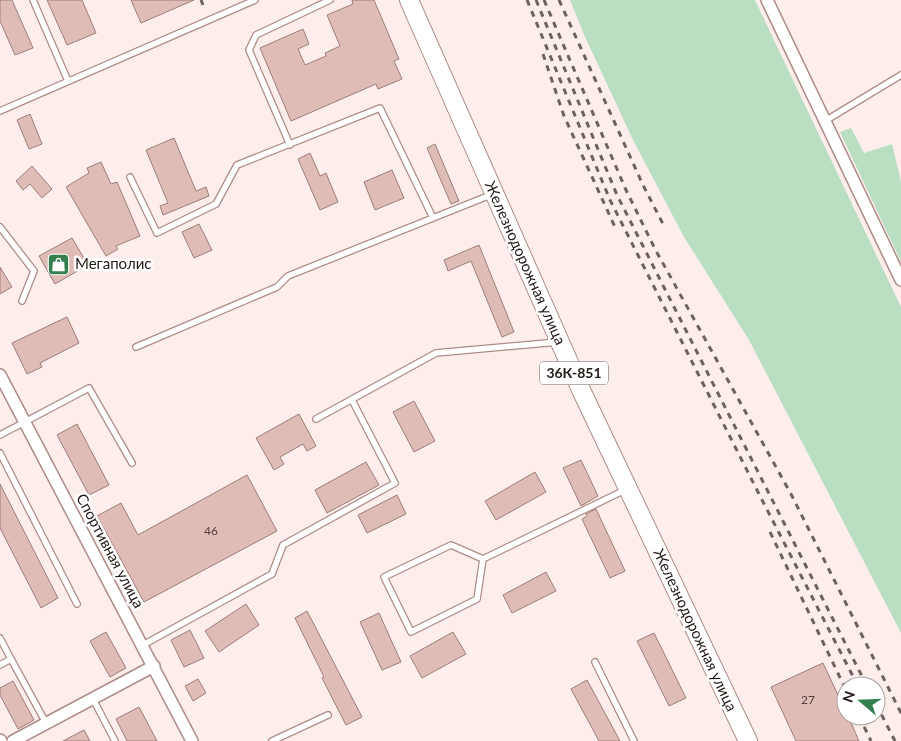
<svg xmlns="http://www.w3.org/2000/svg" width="901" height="741" viewBox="0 0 901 741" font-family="Lato,sans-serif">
<rect width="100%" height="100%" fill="#fdeeec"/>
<path fill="#badec2" d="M570 0H755L901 307V633L749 340 684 237 634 142 585 37Z
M851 128 864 153 892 144 901 182V262L840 132Z"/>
<path fill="#e0bcb7" stroke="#9e7d78" d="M0 0H12L33 48 15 55 0 21Z
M47 0H82L96 33 67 45Z
M131 0H194L141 23Z
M352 0H374L399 59 394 61 402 79 378 89 376 84 291 121 260 48 303 29 309 44 298 49 305 65 326 56 325 53 340 46 327 15 353 4Z
M30 114 42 144 29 149 17 120Z
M174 138 196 191 206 187 209 196 163 215 160 206 168 203 146 150Z
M435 144 459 201 451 204 427 148Z
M310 153 320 176 326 173 338 202 320 210 298 159Z
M101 162 111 184 117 182 140 236 116 246 118 249 106 256 66 187 89 173 87 168Z
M32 166 52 189 42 198 30 184 23 190 16 181Z
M392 170 404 198 375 210 364 182Z
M199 224 212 250 194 258 182 232Z
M72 238 88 265 55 284 39 256Z
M479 245 514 332 502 337 471 261 448 271 444 260Z
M0 267 12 287 0 294Z
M67 317 79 343 40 363 42 367 27 374 12 343Z
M414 401 435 441 414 452 393 412Z
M299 414 316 446 307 451 303 444 280 457 284 464 274 470 256 438Z
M77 424 109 485 89 495 57 435Z
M581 460 598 496 581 506 563 468Z
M366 462 379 485 327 513 315 490Z
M535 472 546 492 496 520 485 501Z
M247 475 277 531 144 602 97 516 121 503 138 535Z
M0 484 58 598 41 608 0 528Z
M397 495 406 514 367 533 358 515Z
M596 509 625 571 610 578 582 519 587 516 586 514Z
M546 572 556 591 512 613 503 595Z
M246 604 259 625 219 652 205 631Z
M307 611 362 717 346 725 322 678 324 677 295 618Z
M379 613 401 662 382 670 360 622Z
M190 630 204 658 184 667 171 640Z
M106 632 126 668 110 677 90 641Z
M453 632 466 654 422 678 410 656Z
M654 633 686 698 669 706 637 641Z
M823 663 846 712V716H848L859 741H796L771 687Z
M198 679 206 693 193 701 185 686Z
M587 680 620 741H599L571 689Z
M13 681 34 720 18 729 0 695V688Z
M139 707 157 741H127L116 719Z
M84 730 90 741H63Z"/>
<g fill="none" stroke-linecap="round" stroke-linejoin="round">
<defs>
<path id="lane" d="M33 0 68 81
M0 111 255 0
M825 121 901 75
M290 145 249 50 256 35 330 0
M130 177 157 233 216 204 237 165 380 108 433 218
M0 227 34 271 22 301
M136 347 277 287 288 276 493 194
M316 419 436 353 558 342
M0 435 89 388 132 463
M0 453 77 604
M483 559 477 599 411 632 384 577 451 545 483 559 627 489
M0 638 11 659 0 665
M143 645 272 574 283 545 395 483 352 400
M11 659 46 723
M595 662 634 741
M93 699 115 741
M272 741 328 715"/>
<path id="street" d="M767 0 901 280
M0 375 192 741
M0 740 1 741
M13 741 154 666"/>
<path id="primary" d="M409 0 582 392 748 741"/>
</defs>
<use href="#lane" stroke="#ad8c87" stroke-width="8"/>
<use href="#street" stroke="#ad8c87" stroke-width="14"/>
<use href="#primary" stroke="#ad8c87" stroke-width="20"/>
<use href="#lane" stroke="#fff" stroke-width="5.5"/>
<use href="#street" stroke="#fff" stroke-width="11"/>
<use href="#primary" stroke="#fff" stroke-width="18"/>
<path stroke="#6f615f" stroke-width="3" stroke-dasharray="6 6" stroke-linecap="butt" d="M201 0 203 5
M527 0 610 200 760 496 858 686
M536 0 617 195 867 686
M544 0 626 190 655 249 791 494 901 713
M559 0 643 185 663 224
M543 54 564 116 615 227
M770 532 846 690
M876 704 895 741
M859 716 871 741"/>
</g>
<defs>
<symbol id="shop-square" viewBox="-11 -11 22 22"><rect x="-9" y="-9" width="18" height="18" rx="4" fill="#33804e" stroke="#fff"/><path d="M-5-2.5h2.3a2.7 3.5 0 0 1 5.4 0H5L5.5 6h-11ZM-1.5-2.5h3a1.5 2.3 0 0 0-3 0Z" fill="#fff"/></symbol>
</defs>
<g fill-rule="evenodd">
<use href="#shop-square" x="46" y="252" width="25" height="25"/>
</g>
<g text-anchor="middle" stroke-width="5" stroke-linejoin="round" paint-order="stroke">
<g font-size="12" fill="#53403e">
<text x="211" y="535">46</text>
<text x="808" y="704">27</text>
</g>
<rect fill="#fff" stroke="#665d5b" stroke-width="1" x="540" y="361.5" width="68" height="23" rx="4"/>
<g font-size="14" font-weight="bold" fill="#241715">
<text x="574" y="378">36К-851</text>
</g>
<g font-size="15" fill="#241715" stroke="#fff">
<text transform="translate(525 263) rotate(66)" y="5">Железнодорожная улица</text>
<text transform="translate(110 551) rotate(62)" y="5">Спортивная улица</text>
<text transform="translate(695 630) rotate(65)" y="5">Железнодорожная улица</text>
</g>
<g font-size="15" fill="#241715" stroke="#fff" text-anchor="start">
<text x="75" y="269">Мегаполис</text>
</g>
</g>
<g transform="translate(861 701) rotate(289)"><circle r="24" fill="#ffffff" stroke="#a7a2a1"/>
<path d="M0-4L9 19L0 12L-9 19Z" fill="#33804e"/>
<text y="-8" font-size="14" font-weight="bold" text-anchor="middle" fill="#241715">N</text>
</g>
</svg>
